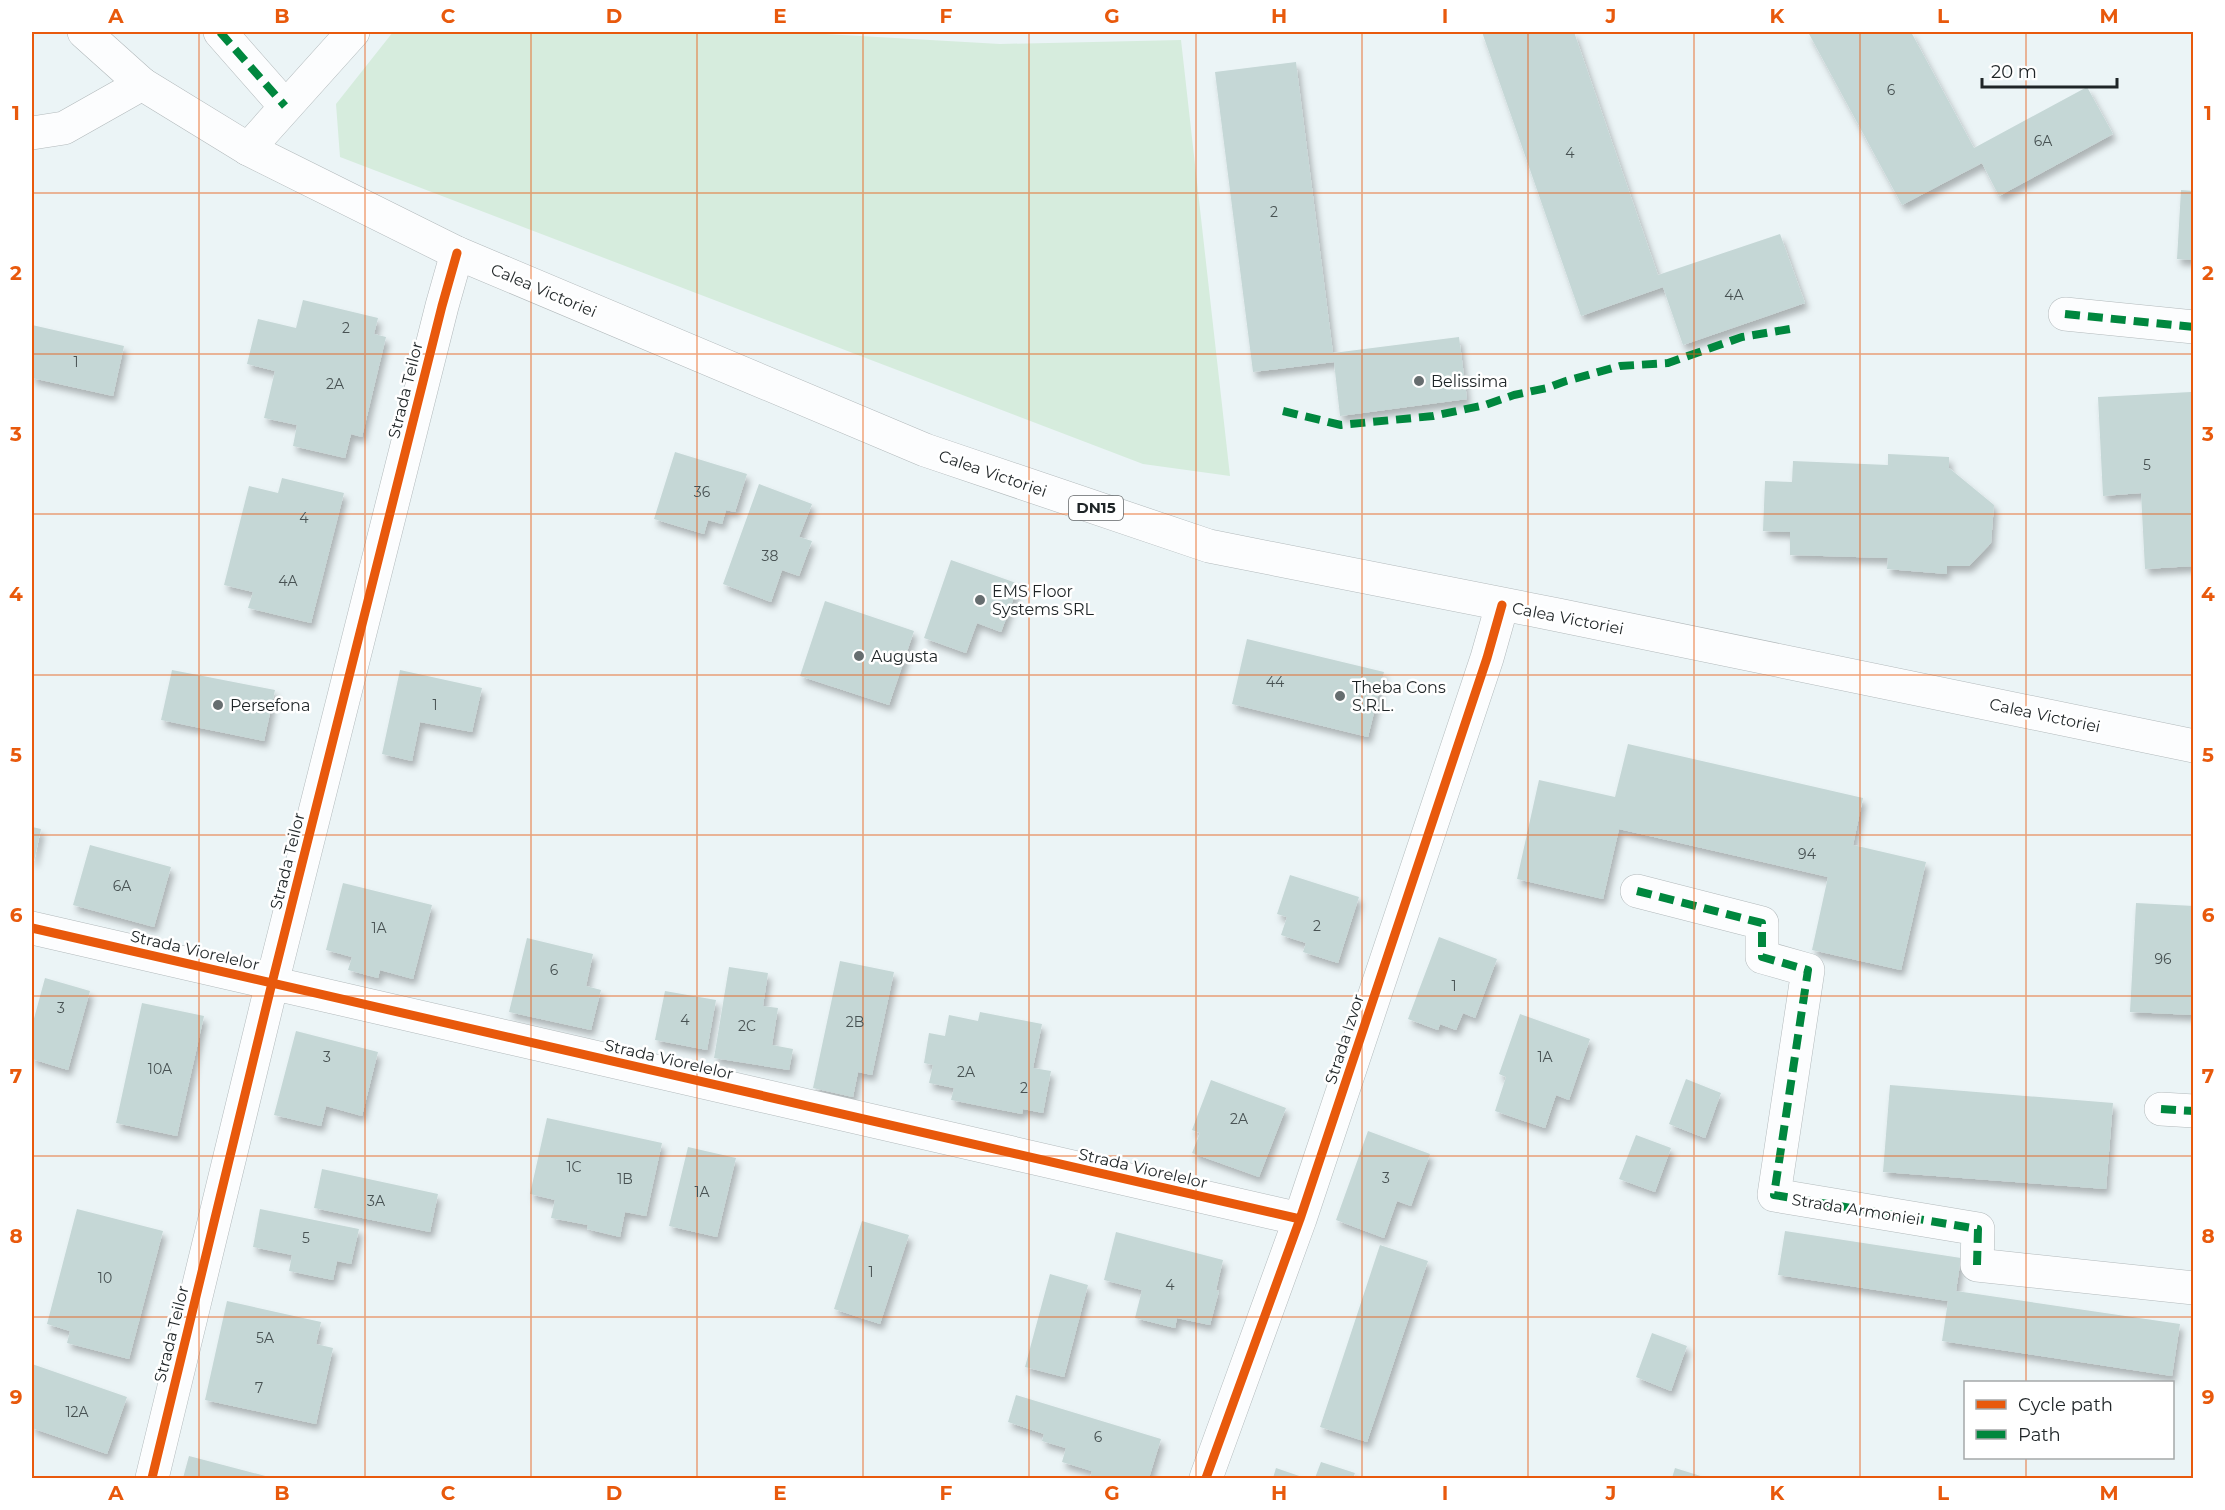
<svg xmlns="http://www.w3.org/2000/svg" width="2225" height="1510" viewBox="0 0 2225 1510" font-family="Montserrat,sans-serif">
<defs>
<filter id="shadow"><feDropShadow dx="3.5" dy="6" stdDeviation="3" flood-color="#0004"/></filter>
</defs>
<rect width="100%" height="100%" fill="#ebf4f6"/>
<path fill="#d6ecdd" d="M393 32H790L1000 44 1181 40 1230 476 1143 464 340 157 336 104Z"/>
<path fill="#c5d7d6" filter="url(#shadow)" d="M1482 32H1574L1658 275 1780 234 1805 303 1683 345 1663 287 1581 316Z
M1808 32H1911L1974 148 2087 87 2113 134 1999 196 1982 163 1902 205Z
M1296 62 1333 353 1459 337 1467 399 1340 416 1334 362 1253 372 1215 72Z
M2181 190 2194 191V260L2177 259Z
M303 300 378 318 374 334 386 337 362 437 351 434 345 458 293 446 297 425 264 418 275 371 247 364 258 319 296 328Z
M32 325 124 346 113 396 32 378Z
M2191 392 2194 566 2145 569 2141 493 2103 496 2098 397Z
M675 452 747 474 735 512 726 510 722 524 708 520 704 534 654 519Z
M1888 454 1949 457V468L1994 505 1991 543 1969 566H1947V574L1887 569 1888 558 1790 555V532L1763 531 1765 481 1792 482 1793 461 1888 465Z
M282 478 344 493 311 623 248 608 253 592 224 585 249 486 278 493Z
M759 484 812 504 799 537 812 541 799 576 782 570 771 602 723 584Z
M951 560 1019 584 1001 632 977 623 966 653 924 638Z
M825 601 914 631 889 705 800 676Z
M1247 639 1384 672 1368 737 1232 704Z
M172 670 275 690 264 741 161 720Z
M400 670 482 688 472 732 420 722 412 761 382 754Z
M1628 744 1863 798 1853 845 1926 862 1901 970 1812 950 1828 877 1619 829 1603 899 1517 879 1539 780 1615 797Z
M32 827 41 829 34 861H32Z
M90 845 171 867 154 927 73 905Z
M1290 875 1359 897 1338 963 1303 952 1306 943 1281 935 1287 917 1277 914Z
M343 883 432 905 413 979 380 970 378 978 348 970 352 957 326 950Z
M2136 903 2194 906V1015L2130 1012Z
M1439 937 1497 959 1475 1018 1463 1013 1456 1030 1440 1024 1438 1030 1408 1019Z
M527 938 593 954 586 986 601 990 591 1030 509 1012Z
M840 961 894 972 872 1075 858 1072 853 1097 813 1088Z
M729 967 768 973 763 1006 778 1008 772 1045 793 1049 789 1070 714 1058Z
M45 978 90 991 68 1070 32 1059V1026Z
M665 991 716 1000 707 1050 655 1040Z
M142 1003 204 1016 177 1136 116 1123Z
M980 1012 1042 1024 1033 1068 1051 1071 1043 1113 1023 1109 1022 1114 951 1100 954 1088 929 1083 933 1065 924 1063 929 1033 945 1036 949 1015 978 1021Z
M1520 1014 1590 1039 1569 1100 1556 1095 1545 1128 1495 1111 1506 1077 1499 1074Z
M296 1031 378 1052 362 1116 326 1106 321 1126 274 1115Z
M1686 1079 1721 1093 1705 1138 1669 1124Z
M1211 1080 1286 1108 1259 1177 1192 1153 1200 1133 1192 1130Z
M1890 1085 2113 1103 2106 1189 1883 1172Z
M547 1118 662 1143 646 1216 625 1212 620 1237 587 1229 588 1225 551 1218 555 1200 530 1194Z
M1368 1131 1430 1154 1411 1206 1397 1201 1384 1238 1336 1220Z
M1636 1135 1671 1148 1655 1192 1619 1179Z
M688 1147 736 1158 717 1237 669 1226Z
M322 1169 438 1194 430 1232 314 1208Z
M77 1209 163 1231 129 1359 67 1343 70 1331 47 1324Z
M260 1209 359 1229 351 1264 337 1261 333 1280 289 1271 292 1255 253 1247Z
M862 1221 909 1235 880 1324 834 1309Z
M1785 1231 1961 1258 1956 1291 2180 1324 2172 1376 1942 1341 1948 1301 1778 1275Z
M1116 1232 1223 1260 1216 1290 1219 1291 1210 1325 1177 1318 1175 1328 1135 1318 1142 1290 1104 1280Z
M1380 1245 1428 1261 1367 1442 1320 1427Z
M1050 1274 1088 1285 1064 1377 1025 1367Z
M227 1301 321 1322 316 1344 333 1348 316 1424 205 1400Z
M1652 1333 1687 1346 1671 1391 1636 1377Z
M32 1364 127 1397 107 1454 32 1428Z
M1016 1395 1161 1439 1149 1478H1090L1092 1471 1062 1462 1066 1448 1042 1441 1044 1434 1008 1422Z
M189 1456 273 1478H183Z
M1321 1462 1355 1473 1353 1478H1315Z
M1276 1468 1305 1478H1273Z
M1675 1468 1707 1478H1672Z"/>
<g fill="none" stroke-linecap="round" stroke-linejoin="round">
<defs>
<path id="minor" d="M220 32 285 106
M248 149 353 32
M2065 314 2194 327
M1637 891 1762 923V957L1808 970 1774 1195 1978 1229 1977 1265 2194 1288
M32 928 1300 1219
M2161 1109 2194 1111
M152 1478 272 983 442 306 457 253
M1206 1478 1300 1219 1487 658 1502 605"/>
<path id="tertiary" d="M32 133 64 128 142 84"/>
<path id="primary" d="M84 32 142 84 248 149 457 253 925 450 1209 546 1558 615 2194 746"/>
</defs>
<use href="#minor" stroke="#b2b9bb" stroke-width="34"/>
<use href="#tertiary" stroke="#b2b9bb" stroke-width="34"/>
<use href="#primary" stroke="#b2b9bb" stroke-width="34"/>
<use href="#minor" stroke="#fcfdfe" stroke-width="33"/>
<use href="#tertiary" stroke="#fcfdfe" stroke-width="33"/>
<use href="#primary" stroke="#fcfdfe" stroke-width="33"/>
<path stroke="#00873e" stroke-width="8" stroke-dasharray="15 8" stroke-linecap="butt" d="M220 32 285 106
M2065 314 2194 327
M1283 411 1341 425 1433 416 1485 405 1514 395 1547 388 1566 381 1620 366 1668 363 1742 337 1796 328
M1637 891 1762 923V957L1808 970 1774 1195 1978 1229 1977 1265
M2161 1109 2194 1111"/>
<defs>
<path id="cycleway" d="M32 928 1300 1219
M152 1478 272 983 442 306 457 253
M1206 1478 1300 1219 1487 658 1502 605"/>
</defs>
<use href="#cycleway" stroke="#fff" stroke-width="13"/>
<use href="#cycleway" stroke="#e8590c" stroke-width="9"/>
</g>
<path fill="none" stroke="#e8590c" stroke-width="1.5" stroke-opacity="0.55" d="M199 32V1478M365 32V1478M531 32V1478M697 32V1478M863 32V1478M1029 32V1478M1196 32V1478M1362 32V1478M1528 32V1478M1694 32V1478M1860 32V1478M2026 32V1382M32 193H2194M32 354H2194M32 514H2194M32 675H2194M32 835H2194M32 996H2194M32 1156H2194M32 1317H2194M2026 1458V1478"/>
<g fill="#666d6f" stroke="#fff" stroke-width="2">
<circle cx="1419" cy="381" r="6"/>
<circle cx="980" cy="600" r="6"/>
<circle cx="859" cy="656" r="6"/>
<circle cx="1340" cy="696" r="6"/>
<circle cx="218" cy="705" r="6"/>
</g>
<g text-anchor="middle" stroke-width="5" stroke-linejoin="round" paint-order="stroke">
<g font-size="14" fill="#485253">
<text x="1891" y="95">6</text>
<text x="2043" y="146">6A</text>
<text x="1570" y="158">4</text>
<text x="1274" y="217">2</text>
<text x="1734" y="300">4A</text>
<text x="346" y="333">2</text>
<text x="76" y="367">1</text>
<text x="335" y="389">2A</text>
<text x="2147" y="470">5</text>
<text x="702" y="497">36</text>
<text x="304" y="523">4</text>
<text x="770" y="561">38</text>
<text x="288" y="586">4A</text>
<text x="1275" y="687">44</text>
<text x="435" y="710">1</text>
<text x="1807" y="859">94</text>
<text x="122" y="891">6A</text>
<text x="1317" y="931">2</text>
<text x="379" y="933">1A</text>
<text x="2163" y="964">96</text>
<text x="554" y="975">6</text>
<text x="1454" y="991">1</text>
<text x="61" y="1013">3</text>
<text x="685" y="1025">4</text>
<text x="855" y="1027">2B</text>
<text x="747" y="1031">2C</text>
<text x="327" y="1062">3</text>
<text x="1545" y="1062">1A</text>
<text x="160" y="1074">10A</text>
<text x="966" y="1077">2A</text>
<text x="1024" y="1093">2</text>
<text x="1239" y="1124">2A</text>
<text x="574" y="1172">1C</text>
<text x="1386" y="1183">3</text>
<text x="625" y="1184">1B</text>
<text x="702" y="1197">1A</text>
<text x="376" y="1206">3A</text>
<text x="306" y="1243">5</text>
<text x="871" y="1277">1</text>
<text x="105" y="1283">10</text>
<text x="1170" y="1290">4</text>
<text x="265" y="1343">5A</text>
<text x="259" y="1393">7</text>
<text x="77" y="1417">12A</text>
<text x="1098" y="1442">6</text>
</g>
<rect fill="#fff" stroke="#626668" stroke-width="1.5" x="1069" y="496" width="54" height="24" rx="4.5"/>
<g font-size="15" font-weight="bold" fill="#1f2527">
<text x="1096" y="513">DN15</text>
</g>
<g font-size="16" fill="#1f2527" stroke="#fff">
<text transform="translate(544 290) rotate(23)" y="6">Calea Victoriei</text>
<text transform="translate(405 390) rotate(-76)" y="6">Strada Teilor</text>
<text transform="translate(993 473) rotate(19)" y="6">Calea Victoriei</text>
<text transform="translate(1568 618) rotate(11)" y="6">Calea Victoriei</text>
<text transform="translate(2045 715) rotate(12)" y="6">Calea Victoriei</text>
<text transform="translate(287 861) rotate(-76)" y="6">Strada Teilor</text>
<text transform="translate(195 950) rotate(13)" y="6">Strada Viorelelor</text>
<text transform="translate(1344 1039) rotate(-72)" y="6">Strada Izvor</text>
<text transform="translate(669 1059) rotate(13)" y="6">Strada Viorelelor</text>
<text transform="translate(1143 1168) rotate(13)" y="6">Strada Viorelelor</text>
<text transform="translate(1856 1209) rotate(9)" y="6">Strada Armoniei</text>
<text transform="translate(171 1334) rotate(-76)" y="6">Strada Teilor</text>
</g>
<g font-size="16" fill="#1f2527" stroke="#fff" text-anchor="start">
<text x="1431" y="387">Belissima</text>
<text x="992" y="597">EMS Floor<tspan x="992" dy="18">Systems SRL</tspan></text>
<text x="871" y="662">Augusta</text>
<text x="1352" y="693">Theba Cons<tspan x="1352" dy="18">S.R.L.</tspan></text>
<text x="230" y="711">Persefona</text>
</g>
</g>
<rect width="2225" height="1510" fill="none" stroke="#ffffff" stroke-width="66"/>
<rect x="1964" y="1381" width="210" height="78" fill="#ffffff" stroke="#a5a8a9" stroke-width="1.5"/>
<rect x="1976" y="1400" width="30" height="9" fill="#e8590c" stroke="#a5a8a9" stroke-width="1.5"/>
<text x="2018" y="1411" font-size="18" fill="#1f2527">Cycle path</text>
<rect x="1976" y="1430" width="30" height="9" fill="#00873e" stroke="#a5a8a9" stroke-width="1.5"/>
<text x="2018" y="1441" font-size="18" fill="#1f2527">Path</text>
<path d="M1982 78v9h135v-9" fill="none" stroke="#1f2527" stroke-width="3"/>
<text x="1991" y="78" font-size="18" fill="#1f2527" stroke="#ffffff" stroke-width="4.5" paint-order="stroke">20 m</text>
<rect x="33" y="33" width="2159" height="1444" fill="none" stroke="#e8590c" stroke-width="2"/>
<g font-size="20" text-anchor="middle" font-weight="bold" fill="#e8590c">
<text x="116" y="23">A</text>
<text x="282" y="23">B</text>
<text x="448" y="23">C</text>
<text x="614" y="23">D</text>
<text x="780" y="23">E</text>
<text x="946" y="23">F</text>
<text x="1112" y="23">G</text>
<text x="1279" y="23">H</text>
<text x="1445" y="23">I</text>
<text x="1611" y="23">J</text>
<text x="1777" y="23">K</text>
<text x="1943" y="23">L</text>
<text x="2109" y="23">M</text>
<text x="16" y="120">1</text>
<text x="2208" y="120">1</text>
<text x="16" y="280">2</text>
<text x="2208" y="280">2</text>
<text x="16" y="441">3</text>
<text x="2208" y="441">3</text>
<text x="16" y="601">4</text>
<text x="2208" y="601">4</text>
<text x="16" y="762">5</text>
<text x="2208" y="762">5</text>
<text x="16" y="922">6</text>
<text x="2208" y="922">6</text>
<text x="16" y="1083">7</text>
<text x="2208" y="1083">7</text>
<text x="16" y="1243">8</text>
<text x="2208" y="1243">8</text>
<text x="16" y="1404">9</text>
<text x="2208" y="1404">9</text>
<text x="116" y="1500">A</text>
<text x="282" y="1500">B</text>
<text x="448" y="1500">C</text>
<text x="614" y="1500">D</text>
<text x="780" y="1500">E</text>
<text x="946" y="1500">F</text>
<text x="1112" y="1500">G</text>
<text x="1279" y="1500">H</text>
<text x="1445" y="1500">I</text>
<text x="1611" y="1500">J</text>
<text x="1777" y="1500">K</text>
<text x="1943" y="1500">L</text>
<text x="2109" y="1500">M</text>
</g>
</svg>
